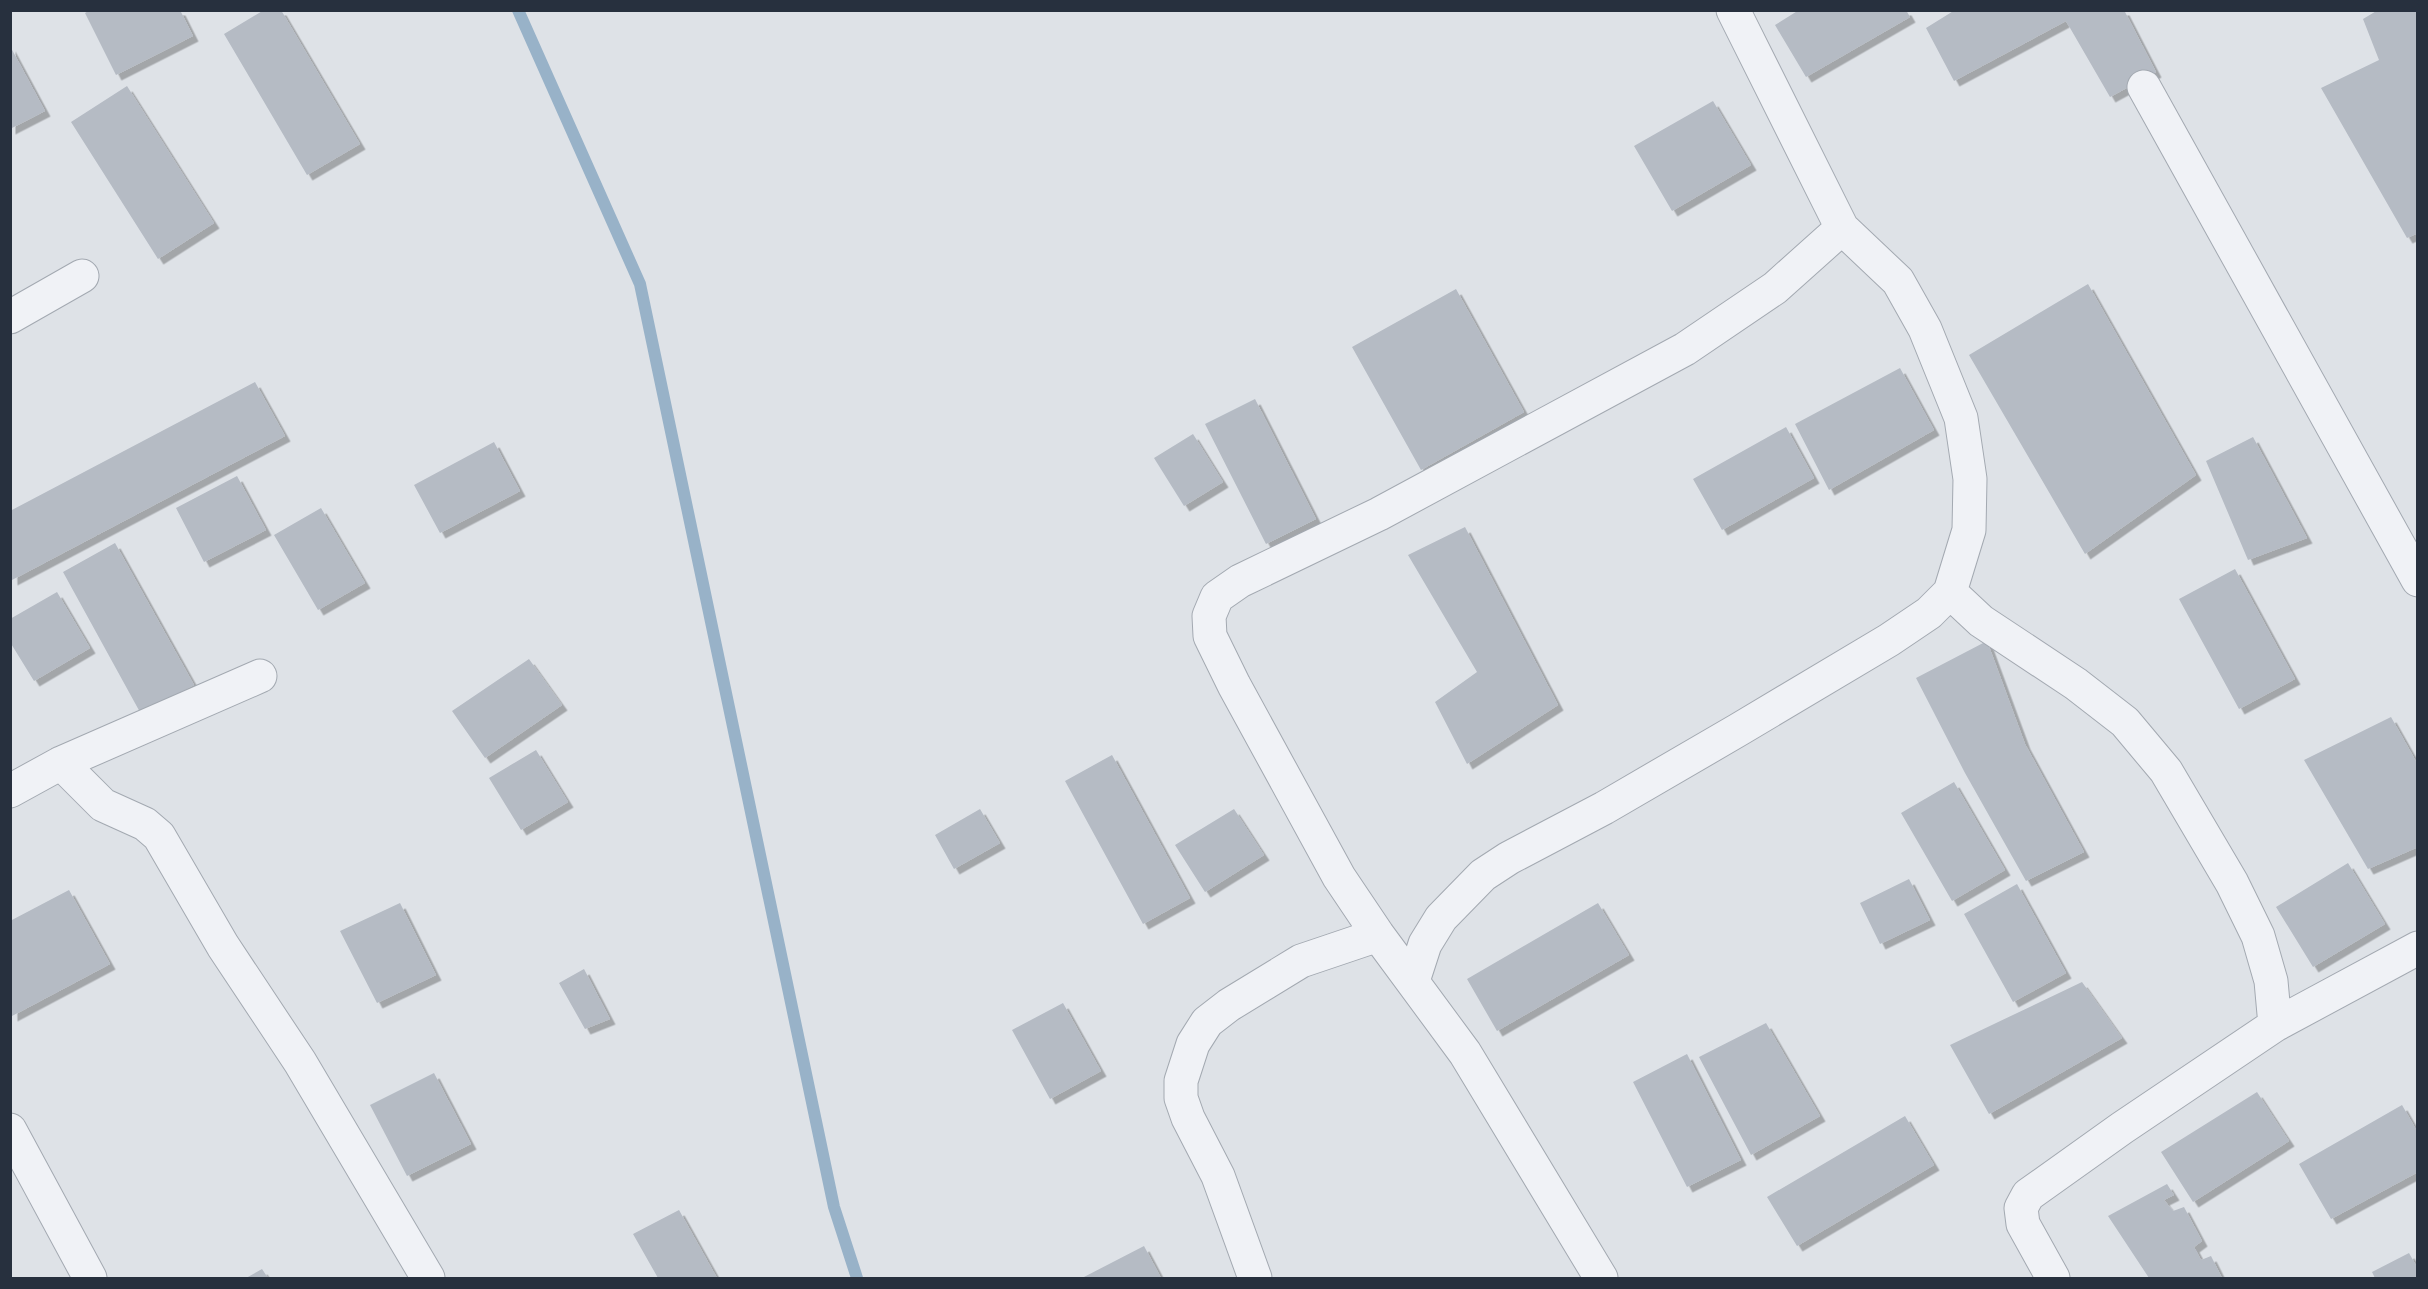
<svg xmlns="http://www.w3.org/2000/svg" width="2428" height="1289" viewBox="0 0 2428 1289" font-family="Jost,sans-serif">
<defs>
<filter id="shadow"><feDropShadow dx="5.5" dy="5.5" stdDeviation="0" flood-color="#0004"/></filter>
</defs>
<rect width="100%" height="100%" fill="#dee2e7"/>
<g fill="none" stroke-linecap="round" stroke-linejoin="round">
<path stroke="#98b2c8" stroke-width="12" d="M518 10 640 284 834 1207 857 1278"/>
</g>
<path fill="#b5bbc4" filter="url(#shadow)" d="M90 10H180L193 36 116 75 85 13Z
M264 10H281L360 144 307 175 224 34Z
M1799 10H1906L1910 17 1806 77 1775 25Z
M1955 10H2124L2156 72 2110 97 2066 21 1954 81 1926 28Z
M2378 10H2418V233L2407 238 2321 88 2379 60 2363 19Z
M10 46 45 111 10 129Z
M127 86 214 223 158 259 71 122Z
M1713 101 1751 165 1672 211 1634 146Z
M2088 284 2196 475 2085 554 1969 355Z
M1456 289 1524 412 1421 470 1352 347Z
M1900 368 1934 430 1829 490 1795 424Z
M255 382 285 436 12 580 10 511Z
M1255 399 1316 519 1266 544 1205 424Z
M1786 427 1814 478 1722 530 1693 479Z
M1193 434 1223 482 1184 506 1154 458Z
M2253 437 2307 538 2248 560 2206 461Z
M494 442 520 491 440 533 414 485Z
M237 476 266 530 204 562 176 508Z
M321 508 365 583 318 610 274 535Z
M1465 527 1558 705 1467 764 1435 702 1477 672 1408 555Z
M115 543 194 685 141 714 63 572Z
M2235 569 2295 679 2239 709 2179 599Z
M57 592 90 648 34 681 10 642V619Z
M1987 641 2025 744 2084 852 2026 881 1965 773 1916 678Z
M529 659 562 705 485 758 452 711Z
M2391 717 2418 765V847L2368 869 2304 760Z
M536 750 568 802 521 830 489 778Z
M1112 755 1190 898 1143 924 1065 781Z
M1954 782 2005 870 1952 901 1901 813Z
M980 809 1000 843 954 869 935 835Z
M1234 809 1264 855 1205 892 1175 845Z
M2348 863 2385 924 2313 967 2276 907Z
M1909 879 1930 920 1880 944 1860 903Z
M2017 884 2066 973 2013 1002 1964 914Z
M69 890 110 964 12 1016 10 921Z
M400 903 436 975 377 1003 340 931Z
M1598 903 1629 955 1497 1031 1467 979Z
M584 969 610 1019 585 1029 559 983Z
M2082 982 2122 1038 1989 1114 1950 1045Z
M1063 1003 1101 1071 1050 1099 1012 1030Z
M1766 1023 1820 1116 1751 1155 1699 1057Z
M1687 1054 1741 1160 1687 1187 1633 1082Z
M434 1073 471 1144 407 1176 370 1105Z
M2257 1092 2289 1141 2193 1202 2161 1152Z
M2402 1105 2418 1133V1172L2331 1219 2299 1164Z
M1905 1116 1934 1165 1797 1246 1767 1197Z
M2167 1184 2174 1195 2164 1200 2173 1211 2184 1207 2202 1241 2194 1247 2201 1260 2211 1256 2222 1278H2149L2108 1216Z
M679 1210 717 1278H658L633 1234Z
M1144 1246 1161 1278H1082Z
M2409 1253 2418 1269V1278H2375L2372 1272Z
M262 1269 268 1278H246Z"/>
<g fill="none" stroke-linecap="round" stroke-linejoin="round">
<defs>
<path id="street" d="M2144 87 2418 580
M10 317 82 276
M1950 592 1981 621 2076 684 2125 722 2166 771 2232 883 2258 936 2271 981 2275 1025
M61 763 103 805 145 824 159 836 223 946 300 1062 428 1278
M10 791 61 763 260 676
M1413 981 1425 944 1441 918 1483 875 1509 858 1604 808 1738 730 1889 640 1929 613 1950 592 1969 530 1970 479 1961 418 1925 329 1898 281 1842 228 1733 10
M10 1130 90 1278
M1255 1278 1218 1176 1188 1118 1181 1098V1081L1193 1044 1207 1022 1229 1005 1301 961 1378 935
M1601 1278 1465 1053 1378 935 1339 877 1234 685 1210 636 1209 616 1217 597 1240 581 1379 514 1685 349 1775 288 1842 228
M2053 1278 2023 1224 2021 1208 2028 1195 2122 1128 2275 1025 2418 948"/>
</defs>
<use href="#street" stroke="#a3a9b1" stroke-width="35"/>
<use href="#street" stroke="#f0f2f6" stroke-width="33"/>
</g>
<rect width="2428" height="1289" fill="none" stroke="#27303e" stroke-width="24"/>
</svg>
